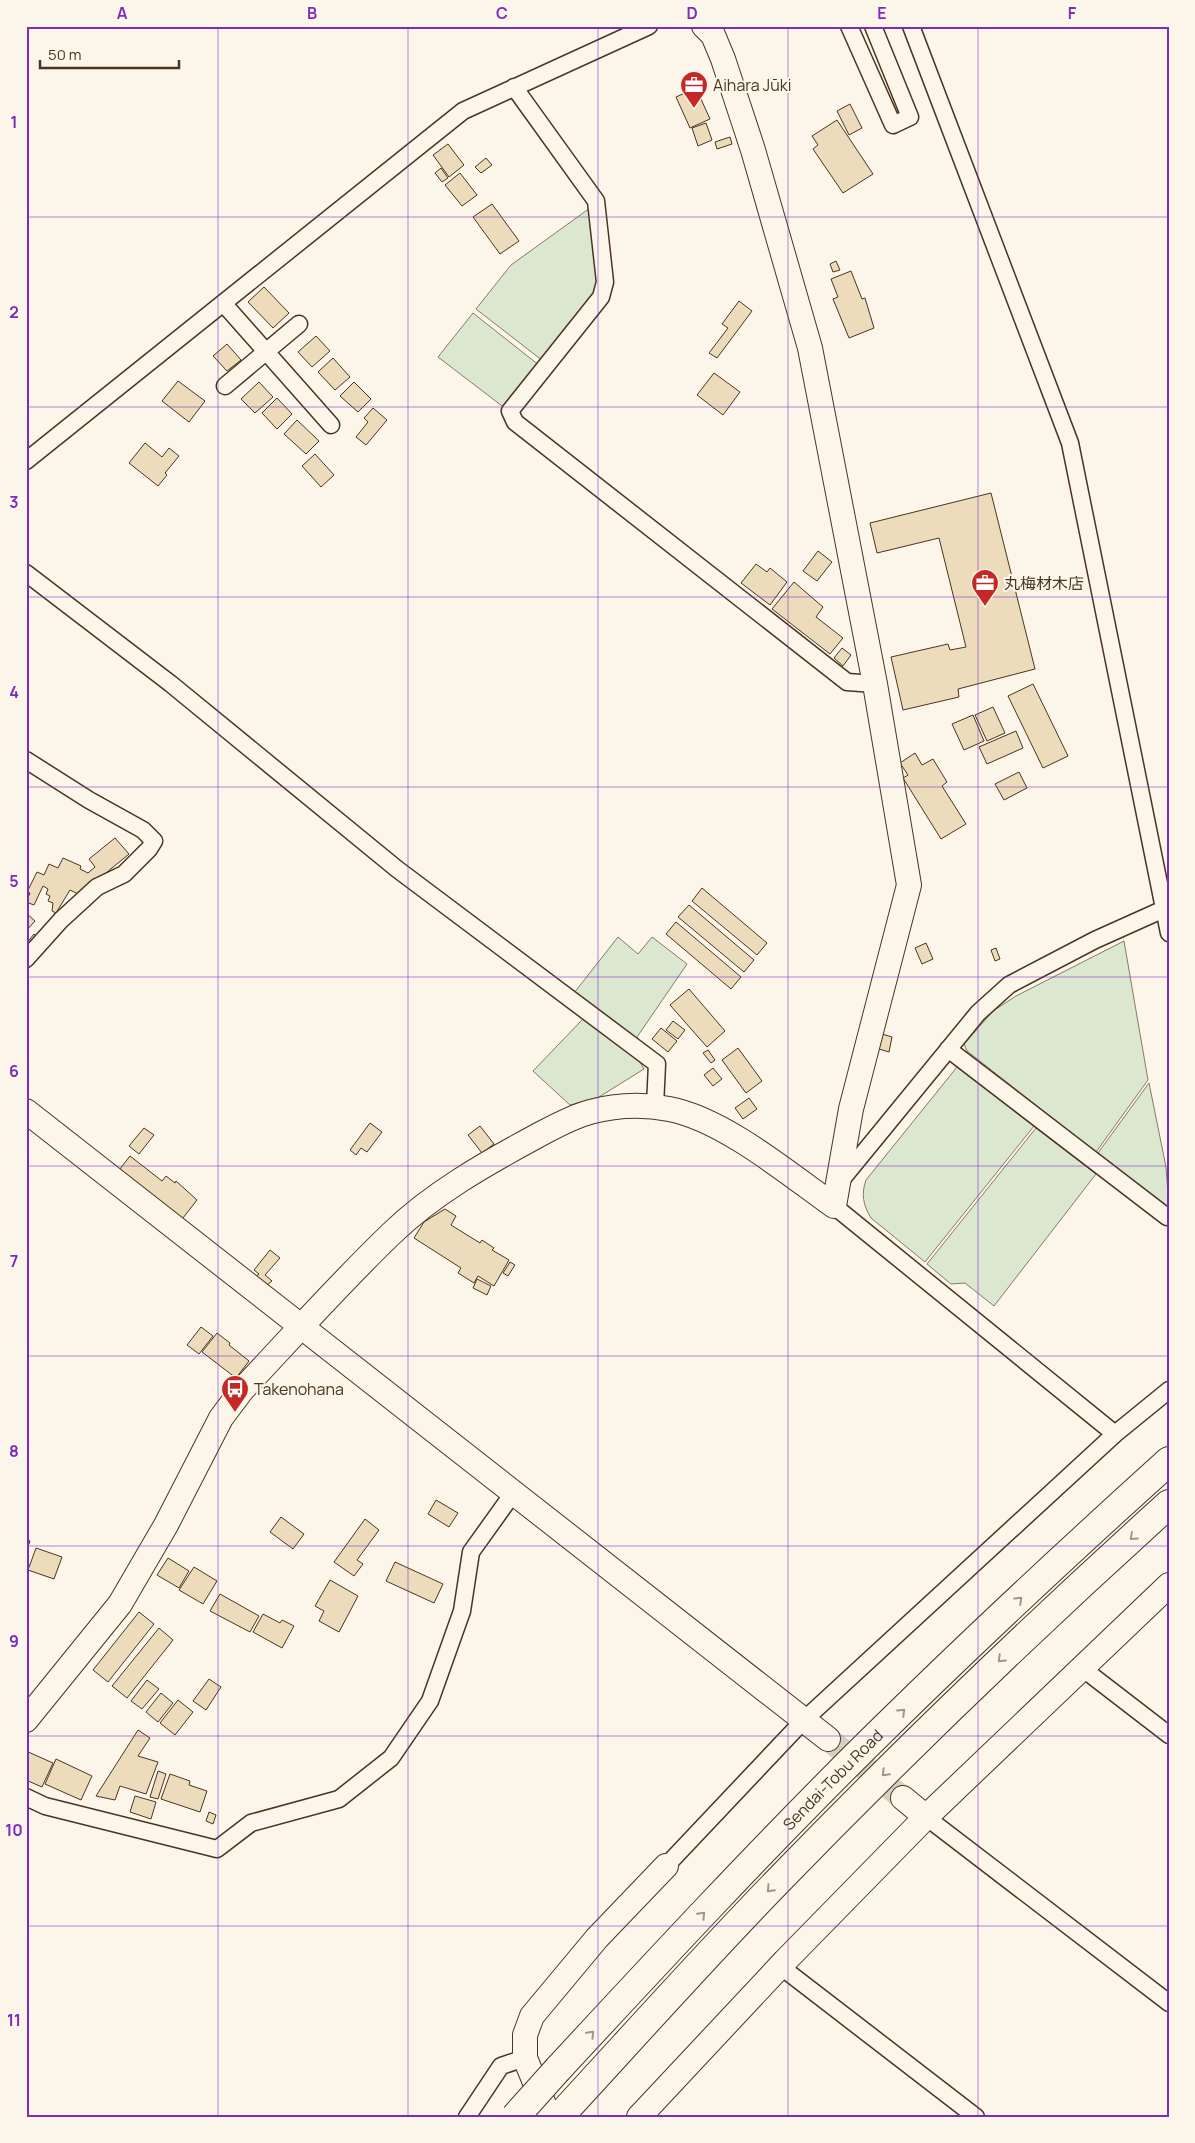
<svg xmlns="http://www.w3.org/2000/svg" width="1195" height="2143" viewBox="0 0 1195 2143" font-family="Manrope,'Noto Sans JP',sans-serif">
<rect width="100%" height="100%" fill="#fbf6e9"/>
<path fill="#dce7d0" stroke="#887966" d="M590 208 599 265 597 289 543 361 476 309 511 265Z
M473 313 540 366 506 409 438 357Z
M618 937 638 954 652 937 687 964 635 1040 574 993Z
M1124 941 1148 1080 1096 1152 967 1051 964 1044 993 1011 1016 996Z
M583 1019 640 1062 644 1069 599 1097 570 1105 533 1071Z
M957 1067 1034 1126 925 1262 871 1218C863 1205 861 1194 866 1180Z
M1149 1083 1166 1167 1169 1208 1098 1153Z
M1036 1128 1096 1174 994 1306 965 1283 951 1284 927 1264Z"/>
<path fill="#ecdcbc" stroke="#4a3520" d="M696 88 710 119 690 128 676 97Z
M850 104 862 128 849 135 837 111Z
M837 120 873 174 843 193 813 149 818 145 812 136Z
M706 123 712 140 698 146 692 128Z
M730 137 732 144 717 149 715 142Z
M448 144 464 165 449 177 433 155Z
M486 158 492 165 481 173 475 167Z
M441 168 448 178 442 182 435 173Z
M460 173 477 195 462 206 445 185Z
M492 204 519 241 500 254 473 217Z
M836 261 840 270 833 272 830 264Z
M851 271 862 299 865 298 874 328 849 338 833 299 838 297 831 279Z
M264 287 289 313 273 328 248 302Z
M739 301 752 311 717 358 709 353 728 328 722 324Z
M316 336 330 351 312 367 298 352Z
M227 344 241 360 227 371 213 356Z
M333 358 350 377 335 390 318 372Z
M714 373 740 392 723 415 697 395Z
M178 381 205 401 189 422 162 401Z
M259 382 273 397 255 413 241 399Z
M354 382 371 399 358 412 340 396Z
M277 398 292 414 277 429 262 413Z
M373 408 387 420 366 445 356 437 368 422 364 418Z
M297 420 319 441 306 454 284 434Z
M145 443 162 457 169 448 179 456 165 473 167 475 158 486 129 463Z
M315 454 334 475 321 487 302 466Z
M991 493 1035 669 958 689 959 697 903 710 891 657 948 644 950 650 966 647 939 538 877 553 870 523Z
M818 551 832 562 817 581 803 571Z
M756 564 767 572 770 568 787 582 770 605 741 583Z
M794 582 823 607 816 617 843 638 830 654 772 609Z
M842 648 851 655 843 666 834 658Z
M1033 684 1068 756 1043 768 1008 696Z
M993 707 1005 733 987 741 975 715Z
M973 715 984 741 964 750 952 724Z
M1016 731 1023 748 987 764 979 747Z
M915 753 922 765 933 759 947 782 942 786 966 824 941 839 903 778 908 775 900 763Z
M1019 772 1027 788 1004 800 995 784Z
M115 838 129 854 84 891 82 896 70 890 56 913 52 911 53 903 48 901 50 896 46 894 48 889 43 886 34 905 26 902 30 893 27 892 37 872 44 875 49 864 58 868 63 858 81 866 80 869 88 873 95 867 89 859Z
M702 888 767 943 757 955 692 901Z
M689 905 754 960 744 972 678 917Z
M26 913 35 921 26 931Z
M676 922 741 977 731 989 666 934Z
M34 934 39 939 31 948 26 944Z
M926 943 933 959 922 964 915 948Z
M996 948 1000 959 995 961 991 950Z
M689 989 725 1031 707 1047 670 1005Z
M673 1021 685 1030 678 1039 666 1030Z
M661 1028 677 1041 668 1052 652 1039Z
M882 1034 892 1037 889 1052 879 1049Z
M738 1048 762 1081 746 1093 722 1060Z
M708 1050 715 1060 711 1063 703 1053Z
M713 1068 722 1079 713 1086 704 1075Z
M749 1098 757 1109 743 1119 735 1108Z
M370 1123 382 1132 367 1152 361 1148 356 1155 350 1150Z
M480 1126 494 1144 482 1153 468 1135Z
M144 1128 154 1135 139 1154 129 1146Z
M130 1156 162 1181 166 1176 175 1183 176 1181 197 1200 179 1223 116 1174Z
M445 1209 456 1216 451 1225 480 1243 482 1240 494 1248 492 1250 509 1260 494 1286 478 1276 474 1283 458 1273 461 1268 414 1238 424 1222Z
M270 1250 280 1258 265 1275 272 1281 267 1285 256 1276 259 1274 254 1270Z
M510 1262 515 1265 508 1276 503 1273Z
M477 1279 491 1286 487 1295 473 1288Z
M201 1327 213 1336 199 1354 187 1345Z
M217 1333 230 1343 229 1345 249 1361 236 1378 202 1352Z
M436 1500 458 1513 449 1527 428 1514Z
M281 1517 304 1534 293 1549 270 1532Z
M365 1519 379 1530 357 1560 363 1564 354 1576 334 1562Z
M26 1539 30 1541 26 1552Z
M36 1548 62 1557 54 1579 28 1570Z
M168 1558 189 1571 179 1588 157 1575Z
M395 1562 443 1584 434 1603 386 1581Z
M194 1567 217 1581 203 1604 179 1590Z
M330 1580 358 1596 339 1632 319 1621 324 1611 315 1606Z
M220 1594 259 1616 250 1632 210 1611Z
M139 1612 154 1624 108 1682 93 1670Z
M263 1614 280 1623 282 1620 294 1626 282 1648 253 1632Z
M159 1628 173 1640 127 1698 112 1686Z
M209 1679 221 1687 206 1710 193 1701Z
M147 1680 159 1689 142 1709 131 1701Z
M161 1693 173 1703 158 1722 146 1712Z
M178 1700 193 1712 175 1735 160 1723Z
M138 1730 150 1738 138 1756 158 1762 146 1794 120 1786 115 1800 96 1796Z
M26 1751 53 1763 42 1787 26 1780Z
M56 1759 92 1776 81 1800 45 1784Z
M158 1771 166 1774 158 1799 150 1797Z
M170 1774 190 1781 189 1785 207 1791 200 1812 161 1799Z
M135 1796 156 1802 151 1819 130 1812Z
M209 1812 216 1815 213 1824 206 1821Z"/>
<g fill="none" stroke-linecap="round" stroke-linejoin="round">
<path stroke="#d8cfc1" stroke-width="24" stroke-dasharray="24 12" stroke-linecap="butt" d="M828 1739 903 1798"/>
<defs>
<path id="street" d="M849 26 893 125 910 117 873 26
M911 26 1070 443 1169 933
M514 87 596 201 605 282 601 297 510 411 515 422 847 682 875 684
M223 303 331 425
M225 386 299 324
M26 461 463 111 649 26
M26 573 171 684 397 869 657 1064 655 1106
M26 760 89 800 143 830 154 841 149 849 124 874 97 887 61 920 26 959
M948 1049 1167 1217
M838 1184 978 1013 1009 985 1095 940 1164 909
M834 1206 1115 1434
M1082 1668 1169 1735
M26 1797 45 1806 217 1849 251 1823 339 1799 391 1758 430 1701 462 1611 471 1552 514 1492
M926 1817 1169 2003
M666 1866 804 1720 1115 1434 1169 1390
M780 1966 976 2117
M467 2117 501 2066 525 2058"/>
<path id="secondary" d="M26 1111 828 1739
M26 1720 120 1604 166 1525 221 1418 242 1390C291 1338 339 1284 391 1234 432 1194 485 1164 535 1137 552 1128 571 1117 590 1112 616 1105 643 1104 669 1109 723 1119 789 1174 834 1206L851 1109 909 885 875 684 810 348 753 150 723 59 713 35 704 26
M903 1798 926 1817
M549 2117 525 2058V2035L532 2016 597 1938 666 1866
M639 2117 785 1961 926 1817 1169 1585"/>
<g id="highway">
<path id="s1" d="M558 2069C659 1960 760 1851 866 1746 964 1649 1066 1554 1169 1461"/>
<path d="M559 2117C632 2038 703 1958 778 1881 904 1751 1034 1626 1169 1504"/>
</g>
</defs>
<use href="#street" stroke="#4a3520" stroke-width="19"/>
<use href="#secondary" stroke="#4a3520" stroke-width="26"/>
<use href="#highway" stroke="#4a3520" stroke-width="30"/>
<use href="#street" stroke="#fbf6e9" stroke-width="16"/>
<use href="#secondary" stroke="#fbf6e9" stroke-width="24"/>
<use href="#highway" stroke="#fbf6e9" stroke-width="28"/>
<defs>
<path id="highway-bridge" d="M515 2117 558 2069"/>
</defs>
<use href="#highway-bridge" stroke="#4a3520" stroke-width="30" stroke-linecap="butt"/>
<use href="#highway-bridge" stroke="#fbf6e9" stroke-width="28"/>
</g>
<defs><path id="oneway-chevron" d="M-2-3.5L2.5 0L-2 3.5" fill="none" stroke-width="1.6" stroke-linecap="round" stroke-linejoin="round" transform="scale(1.25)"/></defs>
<g stroke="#a29684">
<use href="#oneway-chevron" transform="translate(1133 1537) rotate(138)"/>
<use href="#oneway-chevron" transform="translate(1019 1600) rotate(-43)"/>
<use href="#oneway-chevron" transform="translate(1001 1659) rotate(136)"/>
<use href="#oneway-chevron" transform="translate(902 1712) rotate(-44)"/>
<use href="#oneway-chevron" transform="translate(885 1773) rotate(135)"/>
<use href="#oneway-chevron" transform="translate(770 1889) rotate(133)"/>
<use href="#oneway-chevron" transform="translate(702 1915) rotate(-46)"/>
<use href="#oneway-chevron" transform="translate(591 2034) rotate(-47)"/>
</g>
<path fill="none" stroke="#7b2cbf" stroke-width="1" stroke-opacity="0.55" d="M218 26V2117M408 26V2117M598 26V2117M788 26V2117M978 26V2117M26 217H1169M26 407H1169M26 597H1169M26 787H1169M26 977H1169M26 1166H1169M26 1356H1169M26 1546H1169M26 1736H1169M26 1926H1169"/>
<defs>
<symbol id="office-pin" viewBox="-11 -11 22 30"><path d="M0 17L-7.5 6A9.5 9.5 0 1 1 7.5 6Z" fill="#c62828" stroke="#fbf6e9"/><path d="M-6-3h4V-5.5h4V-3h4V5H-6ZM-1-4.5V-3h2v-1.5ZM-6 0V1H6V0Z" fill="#fff"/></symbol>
<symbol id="bus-pin" viewBox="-11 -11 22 30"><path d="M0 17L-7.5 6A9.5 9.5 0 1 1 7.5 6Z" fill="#c62828" stroke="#fbf6e9"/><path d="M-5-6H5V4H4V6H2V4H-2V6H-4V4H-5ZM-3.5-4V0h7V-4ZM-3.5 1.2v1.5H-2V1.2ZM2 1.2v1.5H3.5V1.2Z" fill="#fff"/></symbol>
</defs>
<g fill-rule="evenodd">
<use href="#office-pin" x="678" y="69" width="32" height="43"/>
<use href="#office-pin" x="969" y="567" width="32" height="43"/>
<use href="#bus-pin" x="219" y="1373" width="32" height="43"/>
</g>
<g text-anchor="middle" stroke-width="4" stroke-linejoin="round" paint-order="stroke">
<g font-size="16" fill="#4a3520" stroke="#fbf6e9" text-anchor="start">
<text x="713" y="91">Aihara Jūki</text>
<text x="1004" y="589">丸梅材木店</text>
<text x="254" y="1395">Takenohana</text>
</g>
<g font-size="16" fill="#4a3520" stroke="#fbf6e9">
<text dy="6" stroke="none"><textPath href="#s1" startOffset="399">Sendai-Tobu Road</textPath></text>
</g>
</g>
<rect width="1195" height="2143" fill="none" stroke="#fbf6e9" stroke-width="55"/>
<path d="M40 60v8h139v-8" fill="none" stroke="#4a3520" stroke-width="2.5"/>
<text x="48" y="60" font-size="15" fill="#4a3520" stroke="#fbf6e9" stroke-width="4" paint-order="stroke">50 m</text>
<rect x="28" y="28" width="1140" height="2088" fill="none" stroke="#7b2cbf" stroke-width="2"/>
<g font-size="16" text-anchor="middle" font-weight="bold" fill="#7b2cbf">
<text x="122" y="19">A</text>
<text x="312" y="19">B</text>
<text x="502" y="19">C</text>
<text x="692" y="19">D</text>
<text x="882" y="19">E</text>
<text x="1072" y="19">F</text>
<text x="14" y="128">1</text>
<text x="14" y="318">2</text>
<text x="14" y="508">3</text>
<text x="14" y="698">4</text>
<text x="14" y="887">5</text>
<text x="14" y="1077">6</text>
<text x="14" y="1267">7</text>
<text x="14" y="1457">8</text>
<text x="14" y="1647">9</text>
<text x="14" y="1836">10</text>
<text x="14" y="2026">11</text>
</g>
</svg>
